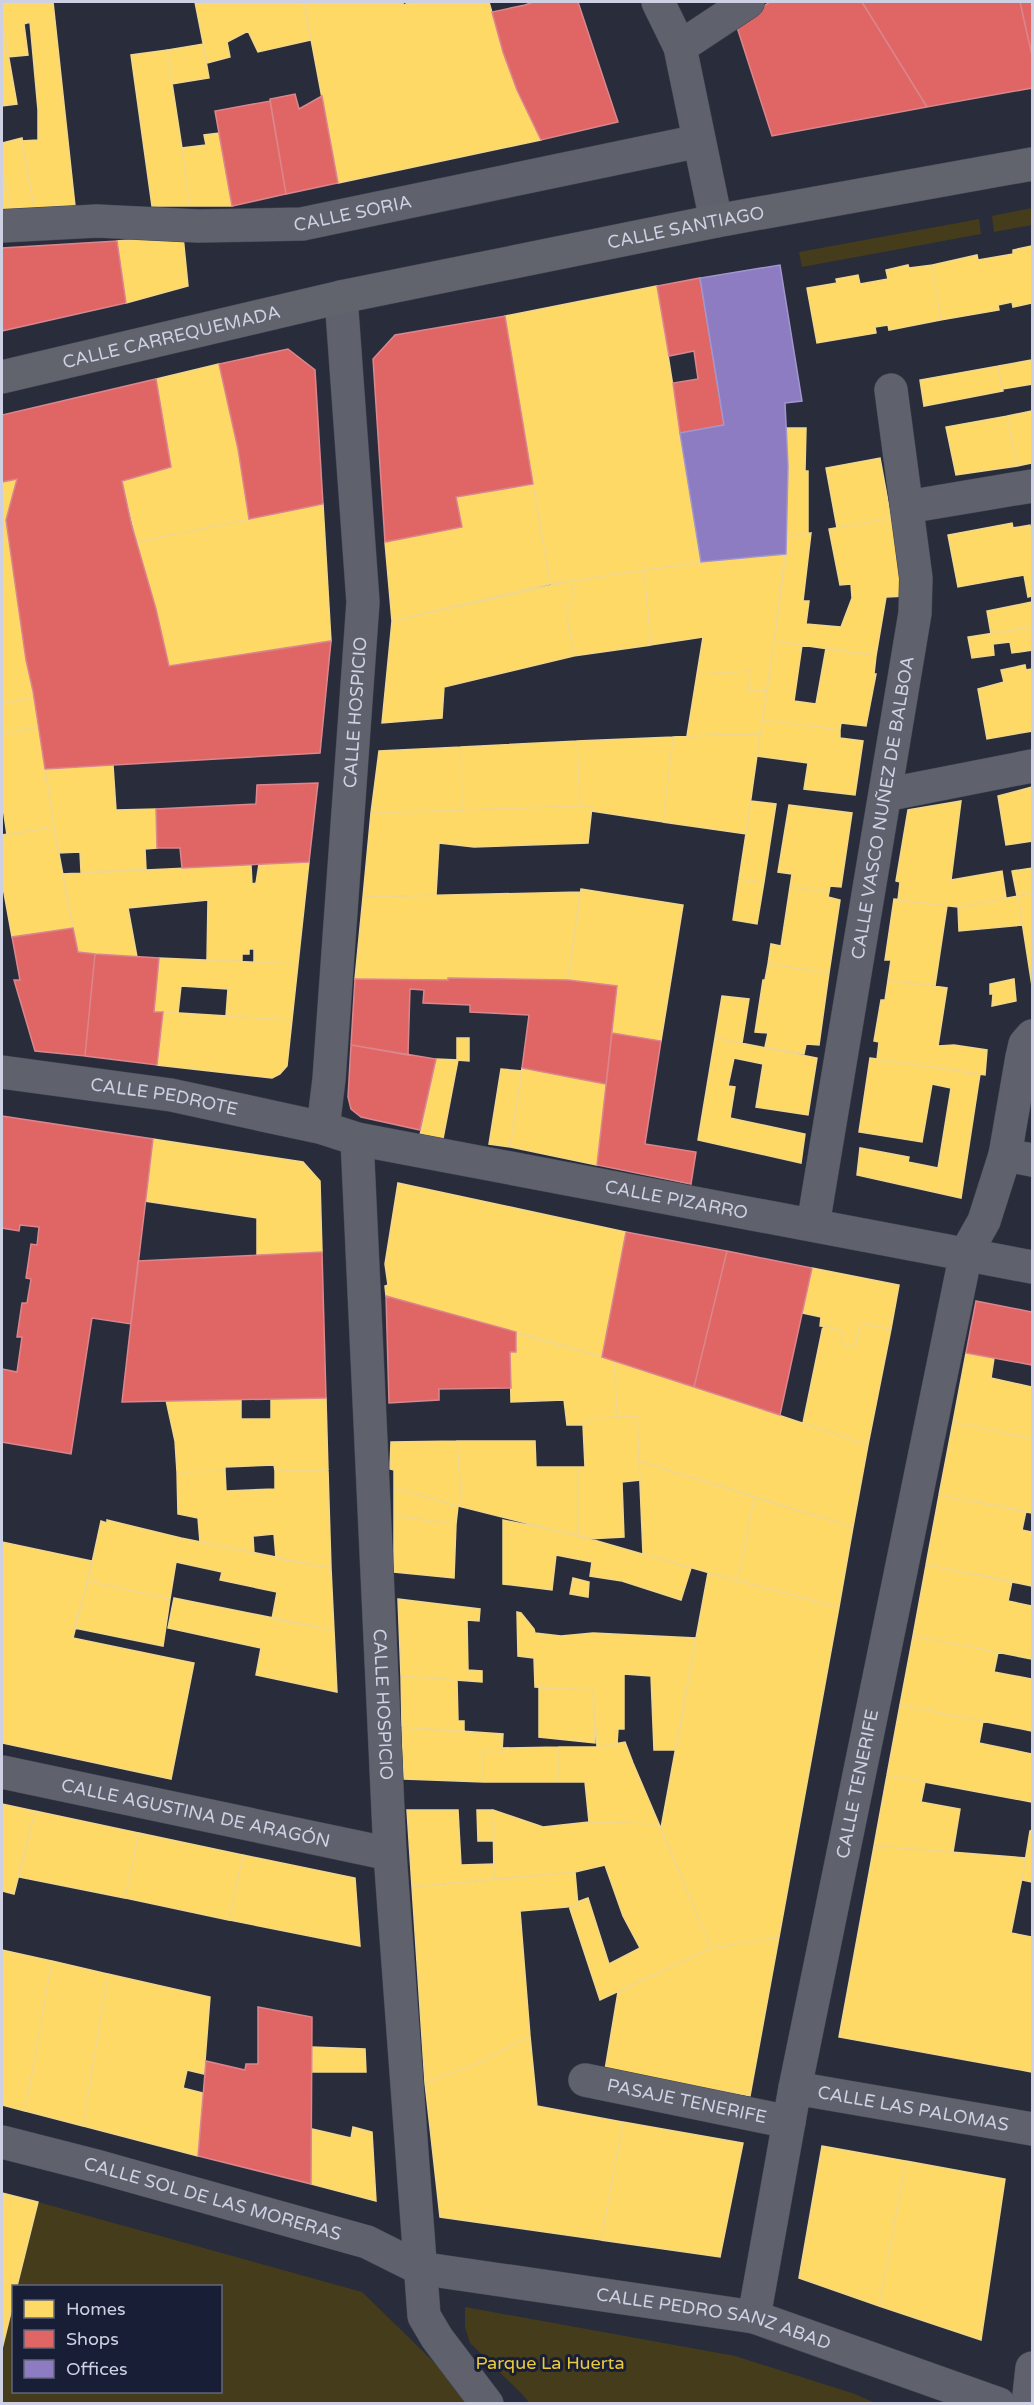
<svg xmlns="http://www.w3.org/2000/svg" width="1034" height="2405" viewBox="0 0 1034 2405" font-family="'Varela Round',sans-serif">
<rect width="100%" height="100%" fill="#292c3b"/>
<path fill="#453c1c" d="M1032 208V225L994 232 992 216Z
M979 219 981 234 802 267 799 252Z
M38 2202 362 2292 476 2403 2 2404V2349L13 2300 14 2392H220V2286H17Z
M465 2307 735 2356 855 2394 875 2403H529L524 2396 470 2343 465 2327Z"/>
<path fill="#ffd966" stroke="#f0d78c" stroke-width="1.5" d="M2 2H53L75 206 34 209 22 141 38 140V110L30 22 24 24 28 55 8 57 2 19Z
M195 2H304L311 40 258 52 248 31 227 42 230 57 207 63Z
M304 2H402L404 5 410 2H489L503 52 517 90 541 140 338 183Z
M2 19 17 104 2 106Z
M203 44 209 78 172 84 167 50Z
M167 50 182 148 189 206H152L131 55Z
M219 133 232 206H189L182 148 206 145 204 135Z
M22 138 34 209 12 211 2 172V143Z
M2 172 12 211 2 212Z
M183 236 188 286 126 303 117 241Z
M1032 246V303L1013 307 1012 302 998 305 999 310 941 320 932 265 977 255 978 260 1013 254V250Z
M908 265 909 268 932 265 941 320 889 330 888 325 875 327 876 333 817 343 807 288 837 283 836 279 858 275 860 284 888 279 886 270Z
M657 286 701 562 550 584 505 316Z
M1032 360V384L1003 389 998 366Z
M219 364 238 449 249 519 137 542 122 481 171 467 156 379Z
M998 366 1003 391 924 406 920 380Z
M1032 411V463L1017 466 1007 416Z
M1007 416 1017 466 956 475 946 427Z
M787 428H806L805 471H808V533L787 537Z
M880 458 891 518 837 528 826 468Z
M17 479 6 520 26 660 34 697 2 704V482Z
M533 484 550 584 392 621 385 542 462 527 456 497Z
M323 504 331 641 169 666 137 542Z
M891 518 906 596 886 597 876 656 774 641 787 537 811 533 803 601H809L806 624 841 627 852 598 851 584 840 585 829 529Z
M1012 523 1013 528 1030 525 1032 538V596L1028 597 1024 575 958 587 948 535Z
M786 554 767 691 748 690 750 671 697 674 703 637 651 645 644 570 701 562Z
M644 570 651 645 574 656 565 605 574 603 571 581Z
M571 581 574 603 565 605 574 656 444 687 442 718 382 723 392 621Z
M1032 602V627L991 634 987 611Z
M1032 627V650L1012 653 1010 642 993 644 994 655 972 658 968 637Z
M774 641 802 645 794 701 816 704 826 648 876 656 874 674H876L866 726 841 723 840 730 762 720Z
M1025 665 1026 670 1032 669V731L987 739 978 689 1004 682 1001 670Z
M750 671 748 690 767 691 760 734 687 736 697 674Z
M34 697 39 727 2 734V704Z
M762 720 840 730V738L863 741 855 795 804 789 808 763 757 756Z
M39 727 54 827 7 835 2 801V734Z
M730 734H760L746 834 663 822 673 737Z
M673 737 663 822 592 811V806H580L577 741Z
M577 741 580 806 462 810 461 747Z
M461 747 462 810 371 813 379 751Z
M113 765 116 810 156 809 157 848 145 849 146 869 81 872 80 852 58 853 45 769Z
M1032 787V841L1006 845 998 796Z
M751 801 776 804 764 882 739 879Z
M961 801 951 880 1002 871 1006 898 958 907 898 900 900 882 896 881 908 810Z
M789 805 852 813 841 887 830 886 829 892 790 887 792 874 778 872Z
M580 806H592L588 843 474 847 439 843 436 895 363 897 371 813Z
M54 827 73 928 12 937 2 882V835Z
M309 862 298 964 254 962V949H249V954H242V961L207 960 208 900 128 908 137 957 78 952 62 874 251 865 252 884 256 883 259 864Z
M1032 868V893L1017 896 1012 871Z
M739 879 764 882 757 924 733 920Z
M790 887 829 892 828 897 840 900 829 973 768 964 771 944 781 946Z
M581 889 683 905 661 1041 612 1033 617 986 568 980Z
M580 892 568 980 448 978V980L355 979 363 897Z
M1032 893V986L1018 896Z
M1018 896 1022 925 959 931 958 907Z
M894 899 947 906 935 986 888 980 891 960H885Z
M159 958 298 964 292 1020 226 1016 228 989 181 986 178 1013 154 1012Z
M768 964 829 973 819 1045 806 1044 804 1054 765 1047 768 1033 755 1032 763 980H765Z
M1014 979 1016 1001 992 1006 993 994H990V984Z
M888 980 947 988 938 1046 954 1045 987 1050 985 1075 877 1059 879 1042 874 1041 881 1000H885Z
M722 996 749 999 742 1043 715 1038Z
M163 1012 292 1020 287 1066 280 1074 272 1078 157 1065Z
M457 1038H469V1061L457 1060Z
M715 1038 817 1058 808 1115 756 1107 763 1064 734 1058 728 1086 735 1087 730 1118 805 1134 801 1163 698 1140Z
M870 1058 980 1074 961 1198 857 1175 860 1148 909 1157 908 1162 938 1168 951 1088 932 1084 922 1142 859 1132Z
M436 1059 458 1060 442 1144 419 1140Z
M522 1068 606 1084 597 1165 510 1147Z
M501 1069 522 1071 510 1147 489 1144Z
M153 1139 303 1162 320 1181 322 1252 257 1255V1218L145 1201Z
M398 1183 626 1232 602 1357 386 1296 385 1286 388 1285 385 1264Z
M812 1268 899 1285 891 1329 860 1323 855 1347 841 1343 843 1330 820 1326 821 1317 802 1313Z
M860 1323 891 1329 868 1445 803 1423 823 1326 843 1330 841 1343 855 1347Z
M516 1332 614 1360 617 1417 592 1418 583 1425H567L564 1400 511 1402 510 1352H516Z
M966 1353 994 1358 991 1378 1032 1387V1439L953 1422Z
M614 1360 868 1445 853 1527 639 1461 637 1416 617 1417Z
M326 1398 328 1470 275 1471 274 1465 225 1467V1471L177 1472 175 1441 166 1400 241 1399V1419H271V1399Z
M637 1416 640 1480 622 1482 624 1537 587 1539 578 1536V1467H585L583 1425 592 1418Z
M953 1422 1032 1439V1513L939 1495Z
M457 1441 462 1507 394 1488V1470L390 1469 391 1442Z
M457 1441H535L536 1467H578V1536L462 1507Z
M639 1461 754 1497 738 1581 643 1554Z
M328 1470 331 1568 276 1558 274 1534 253 1536 254 1553 200 1542 198 1518 178 1514 177 1472 225 1471 226 1491 275 1489V1471Z
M394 1488 458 1506 456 1524 394 1516Z
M939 1495 1026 1511 1022 1530 1032 1532V1586L926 1565Z
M754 1497 853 1527 839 1607 738 1581Z
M394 1516 456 1524 454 1578 394 1572Z
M107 1520 181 1538 331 1568 334 1630 272 1619 277 1592 220 1580 222 1572 176 1562 170 1599 88 1581 101 1521 107 1523Z
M503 1520 573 1534 691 1568 681 1600 622 1581 590 1576 592 1562 556 1555 552 1590 503 1584Z
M2 1542 92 1561 73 1638 194 1663 171 1779 2 1743Z
M926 1565 1012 1581 1008 1601 1032 1606V1659L913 1636Z
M708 1573 839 1607 779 1937 711 1948 661 1828Z
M573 1578 589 1582 588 1597 570 1594Z
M88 1581 170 1599 163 1646 74 1628Z
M174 1598 334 1630 337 1692 256 1675 261 1648 168 1628Z
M398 1599 480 1609 479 1621 467 1620 468 1670 482 1671V1682L401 1676Z
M517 1612 521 1613 534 1629 535 1633 561 1636 593 1633 696 1638 676 1750H654L651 1676 624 1674V1729H618L617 1744 597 1747 593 1690 535 1687 534 1658 518 1656Z
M913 1636 998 1652 994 1672 1032 1679V1731L900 1705Z
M401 1676 457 1680 458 1721H464V1732L402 1727Z
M539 1687 593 1690 595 1743 539 1737Z
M900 1705 983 1721 979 1743 1032 1754V1802L887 1775Z
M402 1727 503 1734 502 1752 483 1751V1782L404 1779Z
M625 1742 633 1763 659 1824 589 1822 585 1782H559V1747H597Z
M559 1747V1782H483V1751L502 1752V1748Z
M887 1775 925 1782 921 1802 960 1809 953 1852 874 1846Z
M2 1804 35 1811 14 1894 2 1891Z
M407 1810H458L461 1865 494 1864V1879L412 1887Z
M477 1810H493L494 1841H478Z
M493 1810 543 1827 589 1822 659 1824 711 1948 600 2000 569 1906H578L577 1902 588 1898 609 1964 640 1948 623 1916 605 1865 575 1872 494 1879Z
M35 1811 139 1833 125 1898 19 1877Z
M1032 1830V1882L1022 1880 1030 1831Z
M139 1833 243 1855 229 1920 125 1898Z
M874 1846 1026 1858 1011 1933 1032 1937V2072L839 2037Z
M243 1855 355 1878 360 1946 229 1920Z
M575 1872 578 1906 520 1911 530 2036 478 2063 425 2083 412 1887Z
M779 1937 750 2096 605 2070 618 1992 711 1948Z
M2 1950 52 1961 25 2111 2 2105Z
M52 1961 108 1974 83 2126 25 2111Z
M108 1974 210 1997 204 2074 187 2070 183 2088 203 2093 198 2156 83 2126Z
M530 2036 537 2106 623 2122 601 2240 440 2217 425 2083 478 2063Z
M312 2047 365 2049 366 2072H312Z
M623 2122 743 2143 720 2257 601 2240Z
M353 2127 372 2132 376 2201 311 2184 312 2129 351 2138Z
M822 2146 906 2161 879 2306 799 2278Z
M906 2161 1005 2179 981 2340 879 2306Z
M2 2193 38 2202 17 2286H14V2300L2 2349Z"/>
<path fill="#e06666" stroke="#da868c" stroke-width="1.5" d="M533 2H578L618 122 541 140 517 90 503 52 492 12 525 5Z
M770 2H862L927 107 772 136 736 24Z
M862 2H1020L1032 55V88L927 107Z
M1020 2H1032V55L1026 29Z
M295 94 299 109 322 96 338 183 286 194 270 99Z
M270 101 286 194 232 206 215 111Z
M117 241 126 303 2 331V248Z
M700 278 724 425 680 433 673 383 698 379 694 351 669 356 657 286Z
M505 316 533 484 456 497 462 527 385 542 373 359 395 335Z
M288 349 315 370 323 504 249 519 238 449 219 364Z
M156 379 171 467 122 481 131 523 156 609 169 666 331 641 320 753 45 769 33 691 26 660 6 520 17 479 2 482V415Z
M318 783 309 862 182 868 180 848H157L156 809 256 804 257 785Z
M73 928 78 952 95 954 85 1056 35 1051 14 980H20L12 937Z
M95 954 159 958 154 1012H163L157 1065 85 1056Z
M448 978 568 980 617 986 606 1084 522 1068 529 1015 470 1012V1005L423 1003 424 990 410 989 408 1055 351 1045 355 979 448 980Z
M612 1033 661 1041 645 1144 696 1152 691 1184 597 1165Z
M351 1045 436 1059 420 1130 361 1117 351 1109 348 1097Z
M2 1116 153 1139 131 1324 92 1318 71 1454 2 1442V1369L17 1372 22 1337H17L22 1303H27L31 1279 26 1278 31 1244 37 1245 39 1227 20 1225 19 1231 2 1228Z
M626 1232 727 1251 694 1387 602 1357Z
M727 1251 812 1268 780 1415 694 1387Z
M322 1252 326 1398 122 1402 138 1261Z
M386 1296 516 1332V1352H510L511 1388 439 1389V1400L389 1403Z
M976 1301 1032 1312V1365L966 1353Z
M258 2007 312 2017 311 2184 198 2156 206 2061 245 2070 246 2064H258Z"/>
<path fill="#8e7cc3" stroke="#a196cd" stroke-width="1.5" d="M780 265 802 401 785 403 788 466 786 554 701 562 680 433 724 425 700 278Z"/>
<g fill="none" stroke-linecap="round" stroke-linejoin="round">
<defs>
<path id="pedestrian" d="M1005 1155 1032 1160"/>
<g id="minor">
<path d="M658 2 680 47 716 221"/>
<path d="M680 47 748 2"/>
<path id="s1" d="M2 226 97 221 198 226 302 224 699 141"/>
<path d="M907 507 1032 486"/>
<path d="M885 795 1032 766"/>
<path id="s2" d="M2 1072 171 1095 323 1128 357 1139 1032 1267"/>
<path id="s3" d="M323 1128 329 1079 363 602 341 297"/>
<path id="s4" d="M357 1139 390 1854 424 2316 437 2338 487 2404"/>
<path id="s5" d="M813 1225 915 613 916 578 891 390"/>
<path id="s6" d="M2 1772 390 1854"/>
<path id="s7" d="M585 2080 789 2122"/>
<path id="s8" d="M795 2088 1032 2129"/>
<path id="s9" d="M754 2317 795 2088 966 1253 984 1221 1005 1155 1022 1057 1025 1044 1032 1036"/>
<path d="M1028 2404 1032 2368"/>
</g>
<g id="tertiary">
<path id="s10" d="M2 2142 96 2166 367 2242 419 2268 754 2317 999 2404"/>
</g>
<g id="secondary">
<path id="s11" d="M2 377 341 297 716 221 1032 164"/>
</g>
</defs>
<use href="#pedestrian" stroke="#444754" stroke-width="34"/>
<use href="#minor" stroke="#444754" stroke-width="34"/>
<use href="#tertiary" stroke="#444754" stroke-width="34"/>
<use href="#secondary" stroke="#444754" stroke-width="34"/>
<use href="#pedestrian" stroke="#5f626d" stroke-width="33"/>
<use href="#minor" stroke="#5f626d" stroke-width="33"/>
<use href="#tertiary" stroke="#5f626d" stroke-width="33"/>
<use href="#secondary" stroke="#61636d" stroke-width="33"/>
</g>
<g text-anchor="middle" stroke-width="6" stroke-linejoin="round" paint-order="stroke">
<g font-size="18" fill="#cdd1e3" stroke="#191e37">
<text dy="6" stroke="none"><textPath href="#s1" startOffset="352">CALLE SORIA</textPath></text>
<text dy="6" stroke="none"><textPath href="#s11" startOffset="700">CALLE SANTIAGO</textPath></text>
<text dy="6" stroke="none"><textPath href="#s11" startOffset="174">CALLE CARREQUEMADA</textPath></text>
<text dy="6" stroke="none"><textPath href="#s3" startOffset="417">CALLE HOSPICIO</textPath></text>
<text dy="6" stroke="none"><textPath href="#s5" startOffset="423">CALLE VASCO NUÑEZ DE BALBOA</textPath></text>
<text dy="6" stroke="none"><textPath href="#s2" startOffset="164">CALLE PEDROTE</textPath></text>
<text dy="6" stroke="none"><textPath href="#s2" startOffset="687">CALLE PIZARRO</textPath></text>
<text dy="6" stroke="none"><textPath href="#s4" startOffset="566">CALLE HOSPICIO</textPath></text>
<text dy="6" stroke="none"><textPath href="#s9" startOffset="543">CALLE TENERIFE</textPath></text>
<text dy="6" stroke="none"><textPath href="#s6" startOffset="198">CALLE AGUSTINA DE ARAGÓN</textPath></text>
<text dy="6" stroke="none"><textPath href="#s7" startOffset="104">PASAJE TENERIFE</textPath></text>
<text dy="6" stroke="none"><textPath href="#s8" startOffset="120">CALLE LAS PALOMAS</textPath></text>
<text dy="6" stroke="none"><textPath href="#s10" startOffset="218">CALLE SOL DE LAS MORERAS</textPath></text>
<text dy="6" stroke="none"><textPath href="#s10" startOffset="736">CALLE PEDRO SANZ ABAD</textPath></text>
</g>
<g font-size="18" fill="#ebca3a" stroke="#191e37">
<text x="550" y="2369">Parque La Huerta</text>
</g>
</g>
<rect width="1034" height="2405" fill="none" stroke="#cdd1e3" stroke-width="6"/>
<rect x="12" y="2285" width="210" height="108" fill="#191e37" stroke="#61667c" stroke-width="1.5"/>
<rect x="24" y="2300" width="30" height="18" fill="#ffd966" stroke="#61667c" stroke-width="1.5"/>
<text x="66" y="2315" font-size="18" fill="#cdd1e3">Homes</text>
<rect x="24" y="2330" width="30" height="18" fill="#e06666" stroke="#61667c" stroke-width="1.5"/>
<text x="66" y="2345" font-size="18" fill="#cdd1e3">Shops</text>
<rect x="24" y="2360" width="30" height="18" fill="#8e7cc3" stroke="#61667c" stroke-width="1.5"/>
<text x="66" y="2375" font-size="18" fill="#cdd1e3">Offices</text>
</svg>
